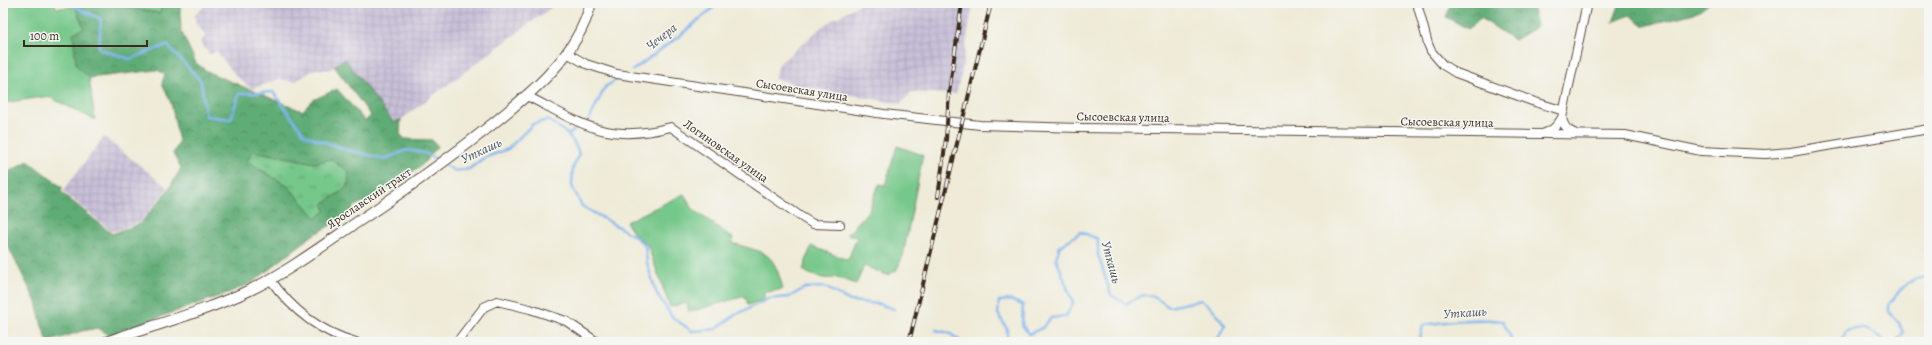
<svg xmlns="http://www.w3.org/2000/svg" width="1932" height="345" viewBox="0 0 1932 345" font-family="Alegreya,serif">
<defs>
<pattern id="industrial-grid" width="8" height="8" patternUnits="userSpaceOnUse"><rect width="8" height="8" fill="#c8bfd8"/><path d="M0 4h8M4 0v8" fill="none" stroke="#ada4b9"/></pattern>
<pattern id="grass-tufts" width="24" height="20" patternUnits="userSpaceOnUse"><rect width="24" height="20" fill="#76c78a"/><path d="M3 7l-1-3M5 7V3M7 7l1-3M15 17l-1-3M17 17v-4M19 17l1-3" fill="none" stroke="#62a270"/></pattern>
<pattern id="forest-crowns" width="20" height="18" patternUnits="userSpaceOnUse"><rect width="20" height="18" fill="#60ac76"/><path d="M2 6a3 3 0 1 1 6 0M12 15a3 3 0 1 1 6 0" fill="none" stroke="#508c60"/></pattern>
</defs>
<rect width="100%" height="100%" fill="#f6f6f2"/>
<filter id="ink" filterUnits="userSpaceOnUse"><feTurbulence type="fractalNoise" baseFrequency=".025" numOctaves="2"/><feDisplacementMap in="SourceGraphic" scale="8" xChannelSelector="R" yChannelSelector="G"/><feConvolveMatrix kernelMatrix="1 2 1 2 8 2 1 2 1" color-interpolation-filters="sRGB"/></filter>
<filter id="wash" filterUnits="userSpaceOnUse"><feTurbulence type="fractalNoise" baseFrequency=".012" numOctaves="4" result="noise"/><feDisplacementMap in="SourceGraphic" scale="16" xChannelSelector="R" yChannelSelector="G"/><feGaussianBlur stdDeviation="0.9" result="paint"/><feColorMatrix in="noise" values="0 0 0 0 0 0 0 0 0 0 0 0 0 0 0 0 0 1.4 0 .05"/><feComposite in="paint" operator="in"/></filter>
<g filter="url(#wash)">
<rect width="100%" height="100%" fill="#efebd8"/>
<path fill="url(#industrial-grid)" d="M208 3H557L395 124 345 59 329 70 315 69 295 82 279 79 252 89 237 77 216 51 210 55 200 42 206 36 196 24 195 15Z
M861 3H973L961 75 956 94 911 92 901 104 791 84 790 82 774 79 779 64 824 25Z
M104 137 168 188 140 222 112 232 63 191Z"/>
<path fill="url(#grass-tufts)" stroke="#587854" d="M109 3H163L160 13 112 6Z
M253 151 315 163 331 159 349 172 348 187 324 203 325 212 316 218 288 186 247 161Z"/>
<path fill="url(#forest-crowns)" stroke="#4e6b4a" fill-rule="evenodd" d="M74 3H109L112 6 160 13 163 3H183L180 7 181 31 196 63 208 72 302 111 313 100 337 89 365 121 371 116 334 66 345 59 394 123 401 119 400 134 405 139 432 140 438 146 422 165 375 197 354 206 349 215 313 235 253 282 228 293 109 335 98 328 82 331 48 342 42 326 36 302 3 236V175L28 161 62 187 61 192 112 234 140 224 169 189 181 168 173 154 179 142 171 103 162 83 165 74 157 70 89 78 76 65 73 33 84 28ZM253 151 315 163 331 159 349 172 348 187 324 203 325 212 316 218 288 186 247 162Z
M1451 3H1532L1536 27 1514 40 1481 18 1468 29 1446 17Z
M1620 3H1710L1698 12 1645 26 1630 15 1613 22Z"/>
<path fill="#76c78a" stroke="#587854" d="M3 3H55L56 8 75 7 84 28 73 33 76 65 89 78 95 120 51 98 43 97 3 103Z
M897 146 923 155 903 256 896 271 887 275 864 266 856 284 837 277C827 281 811 276 803 270L811 246 848 260 857 237 848 234 869 210 879 184 885 185Z
M684 194 693 209 734 239 732 243C767 254 773 250 783 289L763 293 765 299 748 305 745 296 689 312 687 303 670 307 647 244 634 234 626 222Z"/>
<g fill="none" stroke-linecap="round" stroke-linejoin="round">
<path stroke="#7fb5ee" stroke-width="2.5" d="M74 3 75 7 101 19 99 49 130 59 167 45 201 81 206 116 231 119 239 94 273 92 305 135 348 150 385 159 407 150 425 153 439 161
M633 70 678 37 719 3
M589 120 605 87 616 80
M568 135 577 128
M445 165 455 171 469 169 484 158 508 149 533 124 548 120C562 129 574 137 579 154L573 168 572 186 582 206 634 236 645 245 647 263 656 292 672 317 692 331 716 329 735 315 768 299 789 297 805 288 825 287 850 301 879 304 894 309
M936 330 949 333 962 342
M1007 342V329L998 314 999 301 1010 300 1023 305 1022 325 1029 334 1042 328 1051 318 1066 316 1073 303 1056 258 1060 246 1081 232 1098 239V255L1111 295 1126 304C1147 290 1149 293 1169 307L1201 300 1213 309 1225 325 1218 338 1211 342
M1419 342 1423 325C1450 321 1475 318 1503 321L1511 338V342
M1842 342 1846 331C1866 325 1870 331 1887 342
M1896 342 1903 333 1899 323 1889 312V304C1904 287 1905 279 1929 277"/>
</g>
</g>
<g filter="url(#ink)">
<g fill="none" stroke-linecap="round" stroke-linejoin="round">
<defs>
<path id="minor" d="M1417 3 1428 44 1431 51 1443 65 1456 73 1532 101 1564 111
M567 53 586 64 617 74 884 114 980 125 1080 128 1542 134C1552 131 1556 127 1562 118L1587 3
M527 96C583 124 606 144 671 127L803 218 813 224 840 225
M1562 118C1564 127 1567 130 1576 134
M1546 134 1625 135 1701 151 1765 154 1791 152 1929 129
M270 279C292 310 319 332 356 342
M457 342 484 307 497 301 530 309 566 321 597 342"/>
<path id="tertiary" d="M106 342C154 325 207 311 252 289 293 269 330 240 368 215 412 185 454 155 495 122 514 106 534 91 550 73 569 53 584 30 591 3"/>
</defs>
<use href="#minor" stroke="#56473a" stroke-width="10"/>
<use href="#tertiary" stroke="#56473a" stroke-width="12"/>
<use href="#minor" stroke="#fff" stroke-width="8"/>
<use href="#tertiary" stroke="#fff" stroke-width="10"/>
<defs>
<path id="rail" d="M938 197 946 139 949 93 962 3
M909 342 991 3"/>
</defs>
<use href="#rail" stroke="#3b2a1e" stroke-width="4"/>
<use href="#rail" stroke="#f6f6f2" stroke-width="2.5" stroke-dasharray="8" stroke-linecap="butt"/>
</g>
</g>
<g text-anchor="middle" stroke-width="3" stroke-linejoin="round" paint-order="stroke">
<g font-size="12" fill="#3b2a1e" stroke="#f6f6f2">
<text transform="translate(802 90) rotate(9)" y="4">Сысоевская улица</text>
<text transform="translate(1123 117) rotate(1)" y="4">Сысоевская улица</text>
<text transform="translate(1447 122) rotate(1)" y="4">Сысоевская улица</text>
<text transform="translate(726 151) rotate(35)" y="4">Логиновская улица</text>
<text transform="translate(369 198) rotate(-34)" y="4">Ярославский тракт</text>
</g>
<g font-size="13" font-style="italic" fill="#4f545c" stroke="#f6f6f2">
<text transform="translate(661 36) rotate(-38)" y="5">Чечера</text>
<text transform="translate(481 150) rotate(-25)" y="5">Уткашь</text>
<text transform="translate(1112 262) rotate(75)" y="5">Уткашь</text>
<text transform="translate(1465 312) rotate(-4)" y="5">Уткашь</text>
</g>
</g>
<rect width="1932" height="345" fill="none" stroke="#f6f6f2" stroke-width="16"/>
<path d="M24 40v6h123v-6" fill="none" stroke="#3b2a1e" stroke-width="2"/>
<text x="30" y="40" font-size="12" fill="#3b2a1e" stroke="#f6f6f2" stroke-width="3" paint-order="stroke">100 m</text>
</svg>
